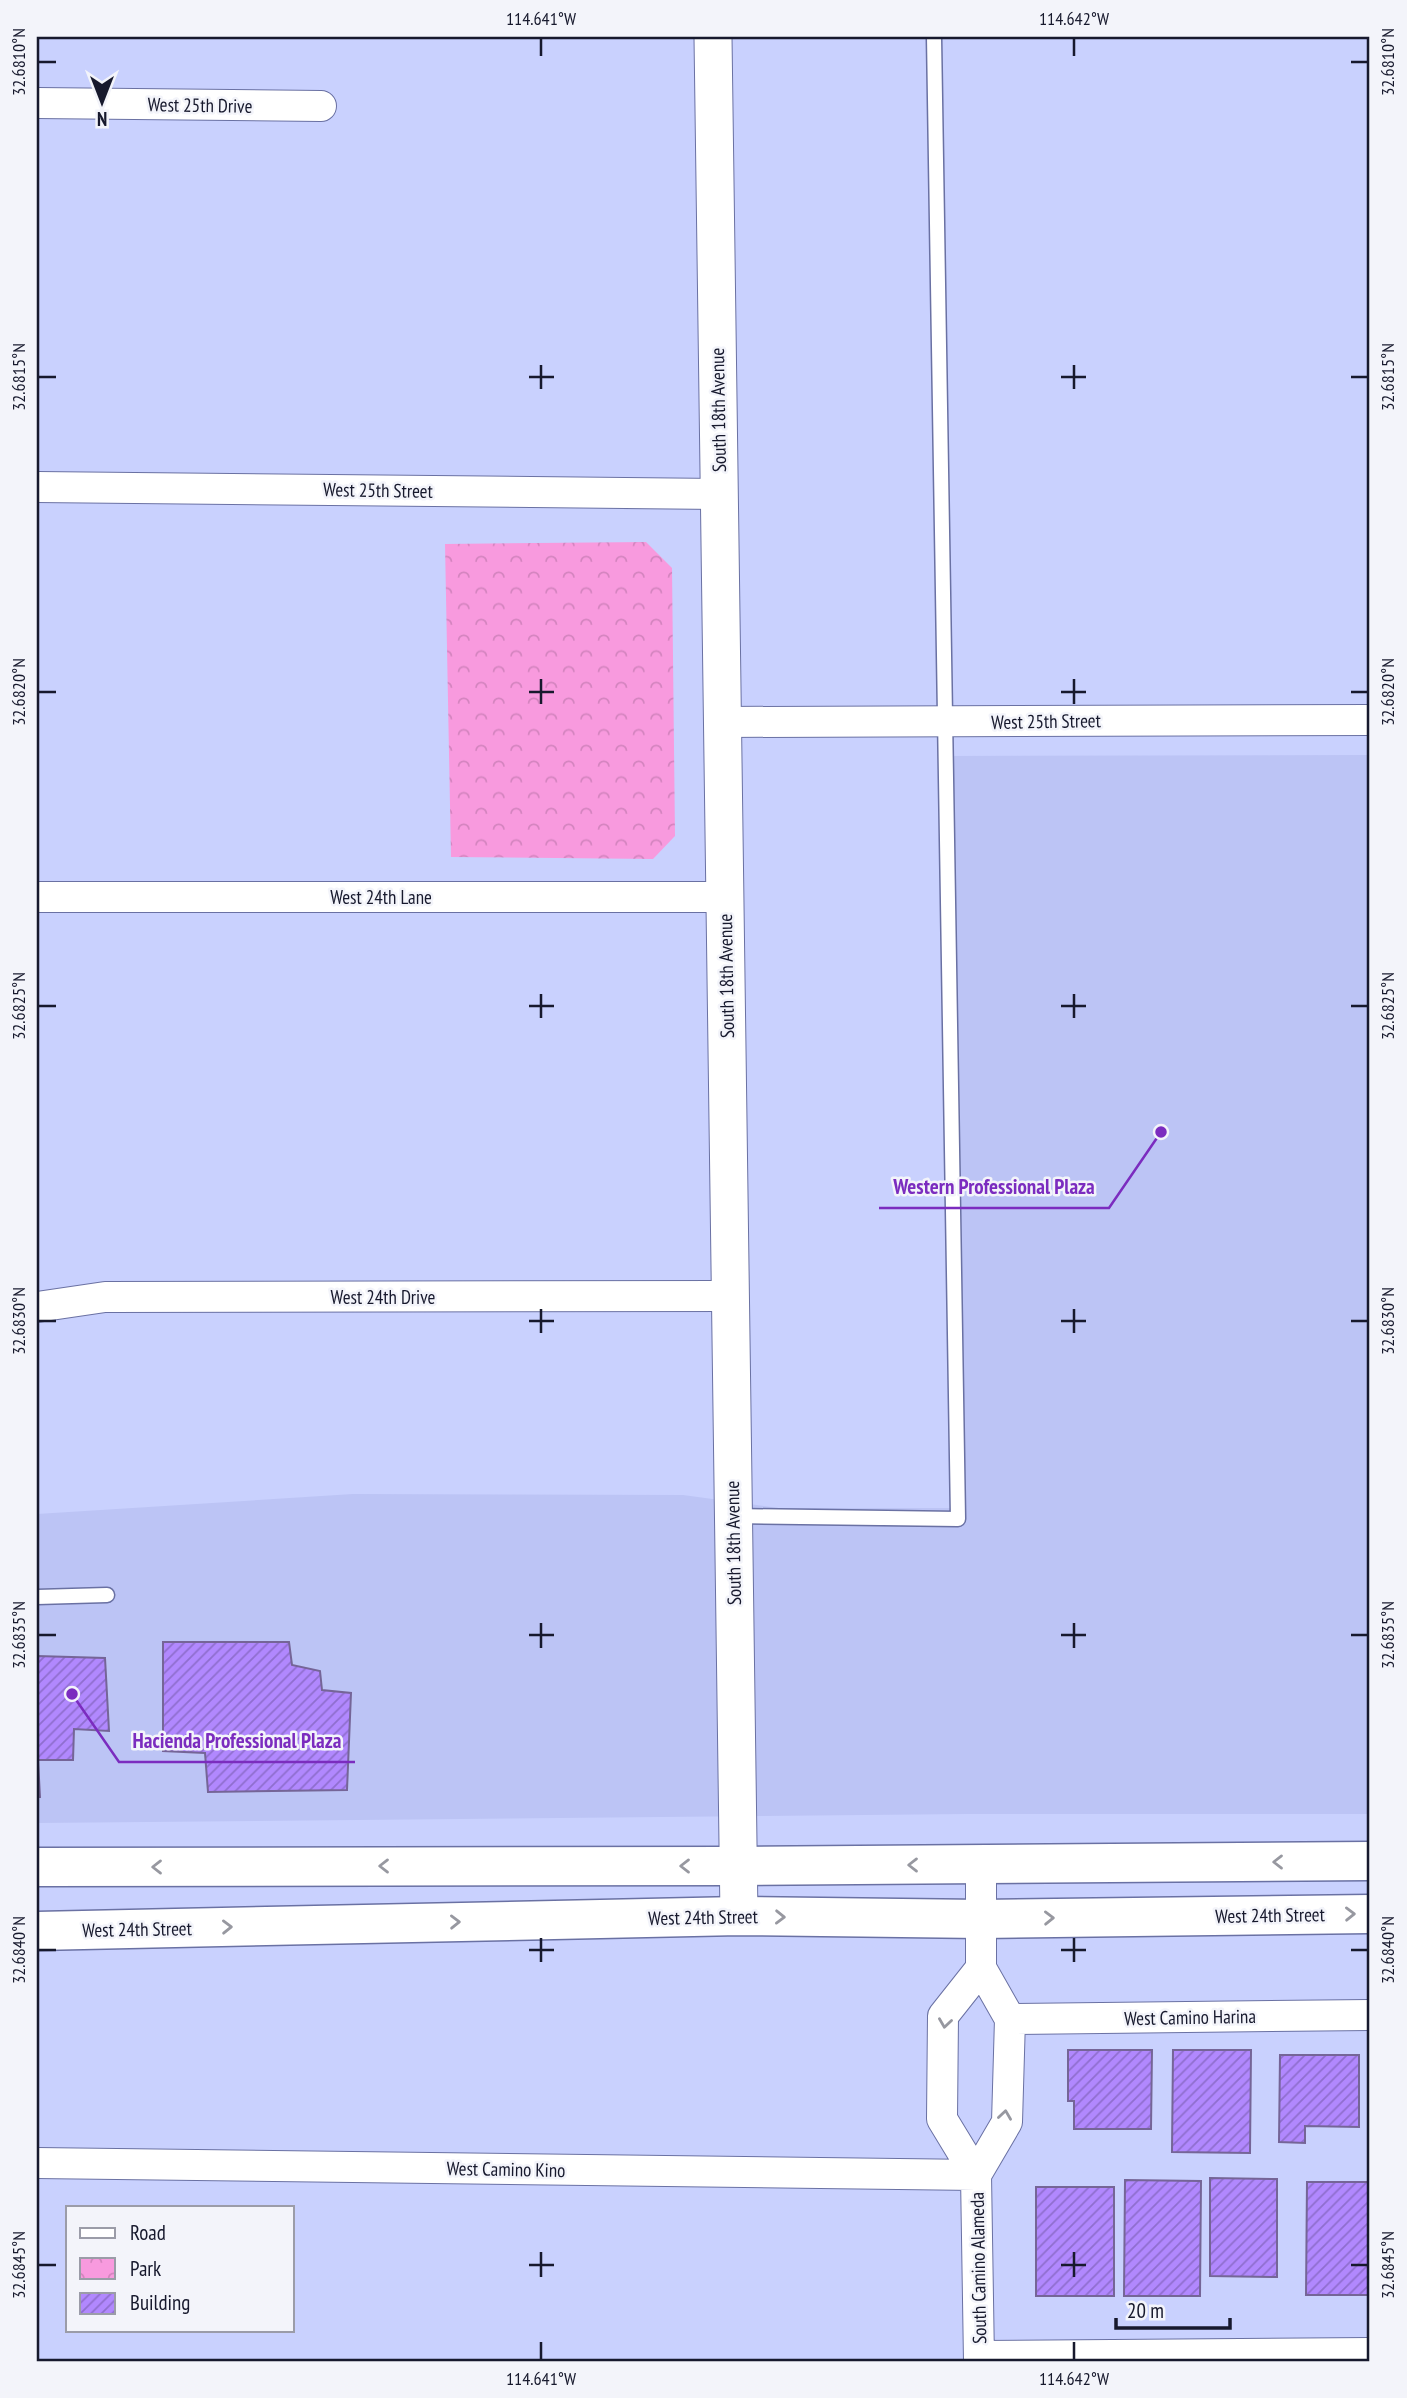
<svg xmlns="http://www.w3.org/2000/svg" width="1407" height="2398" viewBox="0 0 1407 2398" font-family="'PT Sans Narrow',sans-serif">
<defs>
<pattern id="park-crowns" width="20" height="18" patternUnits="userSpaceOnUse" patternTransform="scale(1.75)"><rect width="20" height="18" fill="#f89ade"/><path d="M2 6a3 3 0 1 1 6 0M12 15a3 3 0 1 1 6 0" fill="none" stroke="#d484bf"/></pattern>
<pattern id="building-hatch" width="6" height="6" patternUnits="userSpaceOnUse" patternTransform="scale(1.75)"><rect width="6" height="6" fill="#b188fe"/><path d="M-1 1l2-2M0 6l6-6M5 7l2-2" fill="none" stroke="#8f6ece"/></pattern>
</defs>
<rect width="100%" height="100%" fill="#c9d1fe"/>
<path fill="#bcc4f5" d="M1370 755V1814H967L37 1823V1514L353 1494 683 1495 778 1508H957L945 756Z"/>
<path fill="url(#park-crowns)" d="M646 542 672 568 675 836 653 859 451 857 445 544Z"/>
<path fill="url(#building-hatch)" stroke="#756597" stroke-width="2" d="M163 1642H289L292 1665 320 1671 322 1690 351 1693 347 1790 208 1792 205 1753 163 1751Z
M37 1656 105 1658 109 1731 74 1729 73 1760H38L40 1797H37Z
M1068 2050H1152L1151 2129H1074V2101H1068Z
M1173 2050H1251L1250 2153 1172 2152Z
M1280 2055H1359V2127L1305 2126V2143L1279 2142Z
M1210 2178 1277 2179V2277L1210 2276Z
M1125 2180 1201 2181 1200 2296H1124Z
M1307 2182H1370V2295H1306Z
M1036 2187H1114V2296H1036Z"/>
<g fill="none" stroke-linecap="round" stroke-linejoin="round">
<defs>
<path id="service" d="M734 1516 958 1519 934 37
M37 1597 107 1595"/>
<path id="minor" d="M37 103 321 106
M37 487 719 494
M722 722 1370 720
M37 897H725
M37 1307 105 1297 730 1296
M1010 2019 1370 2015
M37 2163 976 2175
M976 2175 1007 2122 1010 2019 981 1968V1863
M979 2356 1370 2353
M979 2361 976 2175 942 2119 943 2016 981 1968"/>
<path id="tertiary" d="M713 37 739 1916"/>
<path id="secondary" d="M37 1867 738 1866 1370 1861
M37 1931 739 1916 981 1919 1370 1914"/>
</defs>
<use href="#service" stroke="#6a71a3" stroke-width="17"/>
<use href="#minor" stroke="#6a71a3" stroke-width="32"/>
<use href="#tertiary" stroke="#6a71a3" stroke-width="39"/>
<use href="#secondary" stroke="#6a71a3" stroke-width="41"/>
<use href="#service" stroke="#fff" stroke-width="14"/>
<use href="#minor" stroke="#fff" stroke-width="30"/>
<use href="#tertiary" stroke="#fff" stroke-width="37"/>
<use href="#secondary" stroke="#fff" stroke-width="38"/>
</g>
<defs><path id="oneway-chevron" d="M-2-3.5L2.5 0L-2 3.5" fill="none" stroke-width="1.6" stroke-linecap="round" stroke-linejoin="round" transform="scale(1.75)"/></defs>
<g stroke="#9798a0">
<use href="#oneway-chevron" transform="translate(1278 1862) rotate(180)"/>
<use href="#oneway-chevron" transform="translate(913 1865) rotate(180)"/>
<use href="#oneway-chevron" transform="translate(384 1866) rotate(180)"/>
<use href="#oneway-chevron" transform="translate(685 1866) rotate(180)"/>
<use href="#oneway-chevron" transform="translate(157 1867) rotate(180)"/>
<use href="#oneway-chevron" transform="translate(1350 1914) rotate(-1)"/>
<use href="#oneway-chevron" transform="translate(780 1917) rotate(1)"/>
<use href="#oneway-chevron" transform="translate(1049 1918) rotate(-1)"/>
<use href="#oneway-chevron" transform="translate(455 1922) rotate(-1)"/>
<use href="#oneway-chevron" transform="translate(227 1927) rotate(-1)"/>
<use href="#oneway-chevron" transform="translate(945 2023) rotate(98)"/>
<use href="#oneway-chevron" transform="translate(1005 2115) rotate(-82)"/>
</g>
<path fill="none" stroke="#17192d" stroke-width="2.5" d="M541 38V56M1074 38V56M38 62H56M1351 62H1368M541 365V389M1074 365V389M38 377H56M529 377H554M1061 377H1086M1351 377H1368M541 679V704M1074 679V704M38 692H56M529 692H554M1061 692H1086M1351 692H1368M541 994V1018M1074 994V1018M38 1006H56M529 1006H554M1061 1006H1086M1351 1006H1368M541 1309V1333M1074 1309V1333M38 1321H56M529 1321H554M1061 1321H1086M1351 1321H1368M541 1623V1648M1074 1623V1648M38 1635H56M529 1635H554M1061 1635H1086M1351 1635H1368M541 1938V1962M1074 1938V1962M38 1950H56M529 1950H554M1061 1950H1086M1351 1950H1368M541 2252V2277M1074 2252V2277M38 2265H56M529 2265H554M1061 2265H1086M1351 2265H1368M541 2342V2360M1074 2342V2360"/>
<g text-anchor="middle" stroke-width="5" stroke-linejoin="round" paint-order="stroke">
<g font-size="19" fill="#17192d" stroke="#f3f4fa">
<text transform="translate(200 105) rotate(1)" y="7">West 25th Drive</text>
<text transform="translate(718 410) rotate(-91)" y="7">South 18th Avenue</text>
<text transform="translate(378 490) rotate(1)" y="7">West 25th Street</text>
<text transform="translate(1046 721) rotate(-1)" y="7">West 25th Street</text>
<text x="381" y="904">West 24th Lane</text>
<text transform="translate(726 976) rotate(-91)" y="7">South 18th Avenue</text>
<text x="383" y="1304">West 24th Drive</text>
<text transform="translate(733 1543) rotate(-91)" y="7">South 18th Avenue</text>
<text transform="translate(1270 1915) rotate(-1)" y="7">West 24th Street</text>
<text transform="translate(703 1917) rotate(-1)" y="7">West 24th Street</text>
<text transform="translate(137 1929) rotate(-1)" y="7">West 24th Street</text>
<text transform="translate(1190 2017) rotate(-1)" y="7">West Camino Harina</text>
<text transform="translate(506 2169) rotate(1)" y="7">West Camino Kino</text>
<text transform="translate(978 2268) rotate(-91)" y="7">South Camino Alameda</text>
</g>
</g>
<path fill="none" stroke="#7b2cbf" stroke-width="2.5" d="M1161 1132L1109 1208H879M72 1694L119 1762H355"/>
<g fill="#7b2cbf" stroke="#f3f4fa" stroke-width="2.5">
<circle cx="1161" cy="1132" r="7"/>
<circle cx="72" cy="1694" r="7"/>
</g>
<g font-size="21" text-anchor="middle" font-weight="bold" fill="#7b2cbf" stroke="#f3f4fa" stroke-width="5" stroke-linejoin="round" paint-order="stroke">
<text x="994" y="1194">Western Professional Plaza</text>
<text x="237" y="1748">Hacienda Professional Plaza</text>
</g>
<rect width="1407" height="2398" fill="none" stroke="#f3f4fa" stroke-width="77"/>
<rect x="66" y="2206" width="228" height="126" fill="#f3f4fa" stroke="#9b9ca8" stroke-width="2"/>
<rect x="80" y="2228" width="35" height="10" fill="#ffffff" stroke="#9b9ca8" stroke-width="2"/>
<text x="130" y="2240" font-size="21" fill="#17192d">Road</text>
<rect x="80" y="2258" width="35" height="21" fill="url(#park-crowns)" stroke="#9b9ca8" stroke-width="2"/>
<text x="130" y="2276" font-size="21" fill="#17192d">Park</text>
<rect x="80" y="2293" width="35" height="21" fill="url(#building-hatch)" stroke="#9b9ca8" stroke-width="2"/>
<text x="130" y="2310" font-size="21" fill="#17192d">Building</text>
<g transform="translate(102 102) rotate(180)" stroke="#f3f4fa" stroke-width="5" paint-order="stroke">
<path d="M0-5L12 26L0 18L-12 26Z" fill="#17192d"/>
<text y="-10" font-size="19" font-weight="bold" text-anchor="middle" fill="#17192d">N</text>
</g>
<path d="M1116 2318v10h114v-10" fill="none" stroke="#17192d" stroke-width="3.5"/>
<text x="1127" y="2318" font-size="21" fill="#17192d" stroke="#f3f4fa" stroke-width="5" paint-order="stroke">20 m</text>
<rect x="38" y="38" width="1330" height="2322" fill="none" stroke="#17192d" stroke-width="2.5"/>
<g font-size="18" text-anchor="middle" fill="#17192d">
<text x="541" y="25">114.641°W</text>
<text x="1074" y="25">114.642°W</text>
<text transform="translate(1388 62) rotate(-90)" y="6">32.6810°N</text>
<text transform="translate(19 62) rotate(-90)" y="6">32.6810°N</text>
<text transform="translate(1388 377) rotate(-90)" y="6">32.6815°N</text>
<text transform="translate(19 377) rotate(-90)" y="6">32.6815°N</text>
<text transform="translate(1388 692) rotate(-90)" y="6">32.6820°N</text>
<text transform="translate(19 692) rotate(-90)" y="6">32.6820°N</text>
<text transform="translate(1388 1006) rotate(-90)" y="6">32.6825°N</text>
<text transform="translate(19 1006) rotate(-90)" y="6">32.6825°N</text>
<text transform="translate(19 1321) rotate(-90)" y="6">32.6830°N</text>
<text transform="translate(1388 1321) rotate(-90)" y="6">32.6830°N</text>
<text transform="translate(1388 1635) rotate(-90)" y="6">32.6835°N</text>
<text transform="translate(19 1635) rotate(-90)" y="6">32.6835°N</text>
<text transform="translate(19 1950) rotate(-90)" y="6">32.6840°N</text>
<text transform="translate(1388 1950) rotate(-90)" y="6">32.6840°N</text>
<text transform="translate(19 2265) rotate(-90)" y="6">32.6845°N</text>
<text transform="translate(1388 2265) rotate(-90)" y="6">32.6845°N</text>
<text x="541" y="2385">114.641°W</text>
<text x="1074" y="2385">114.642°W</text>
</g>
</svg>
